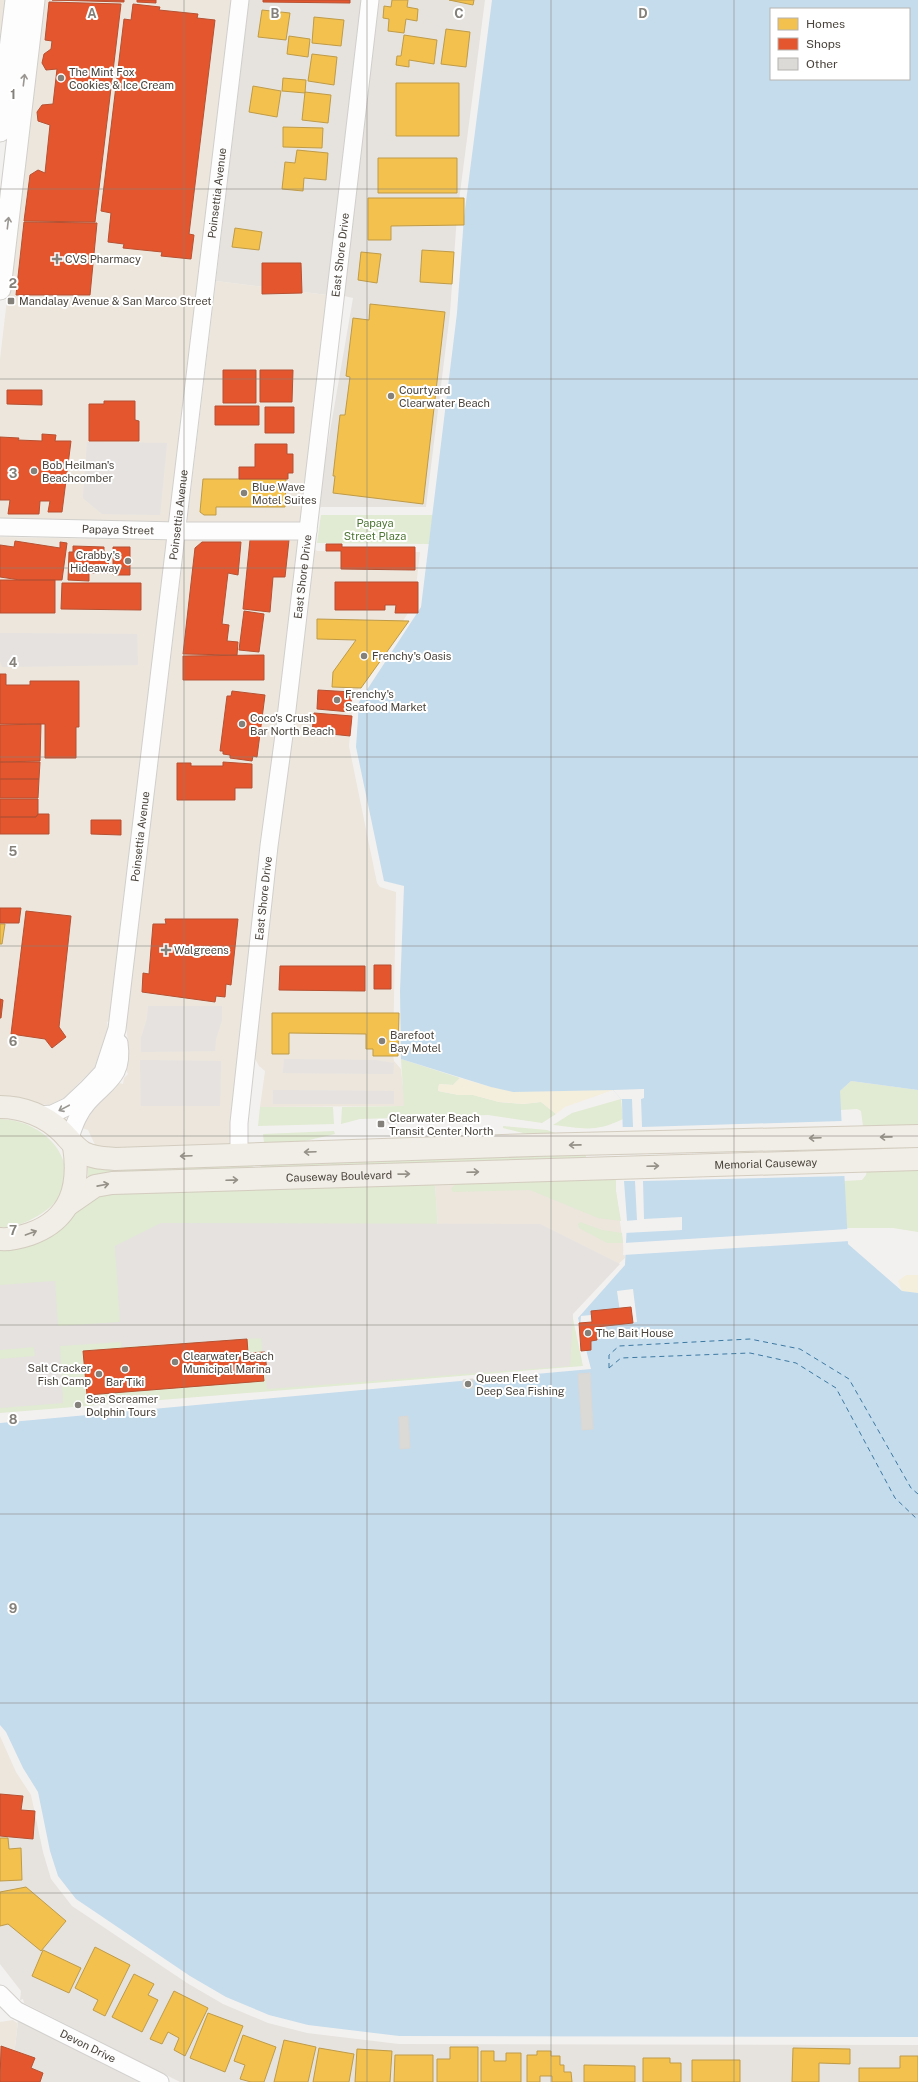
<svg xmlns="http://www.w3.org/2000/svg" width="918" height="2082" viewBox="0 0 918 2082" font-family="'Public Sans',sans-serif">
<rect width="100%" height="100%" fill="#f3f1ef"/>
<path fill="#e6e3de" d="M249 0H362L327 295 216 281Z
M378 0H485L457 216 450 313 426 507H321L319 509 323 472 353 298 344 296Z
M34 1809 43 1852 51 1879 72 1906 187 1983 223 2004 268 2023 307 2033 399 2044 918 2045V2082H180L24 2003 23 1999 20 2000 21 1991 0 1964V1814Z
M18 2021 139 2082H11Z"/>
<path fill="#ece6dd" d="M0 0H7L0 61Z
M42 0H232L170 522 0 518V359Z
M216 281 327 295 301 522H187Z
M0 537 168 540 109 1021 107 1022 108 1029 96 1066 64 1098 50 1105 0 1099Z
M185 540H299L241 1028 231 1122 230 1145 115 1150 96 1147 88 1130 82 1128 83 1125 94 1109 119 1083 123 1084 124 1078 128 1074 126 1070 129 1053 126 1023Z
M314 548 317 551 420 552 414 604 353 697 349 746 377 883 380 887 396 892 393 1054 394 1061 401 1069 405 1106 260 1107 265 1071 259 1066 254 1057 255 1028Z
M616 1177V1192L625 1258 606 1275 441 1282 435 1182Z
M0 1736 16 1772 31 1795 34 1809 0 1814Z
M13 2020 17 2023 18 2021 11 2082H0V2022Z"/>
<path fill="#e1ead2" d="M321 515H433L429 544 317 543Z
M401 1059 460 1078 453 1085 439 1084 438 1091 459 1095H473L499 1102 523 1104 541 1102 556 1114 542 1123 488 1115 360 1119 341 1124 342 1107 404 1106Z
M851 1081 918 1090V1125L863 1126 861 1111 857 1109 840 1110V1091Z
M621 1099 623 1119C594 1133 583 1128 553 1125L572 1113Z
M260 1107H333L334 1124 258 1126Z
M0 1119C61 1121 95 1189 32 1219 22 1224 11 1228 0 1227Z
M503 1126 547 1130 563 1136 543 1138 503 1128Z
M334 1131 335 1134 292 1144 264 1143 263 1134Z
M586 1154V1158L556 1161 258 1171 265 1161Z
M256 1161 250 1171 88 1177V1165Z
M918 1167V1232L893 1228H846L844 1181 862 1180 866 1175 867 1169Z
M616 1177V1191L621 1221 598 1218 530 1190 453 1192 451 1189 456 1183Z
M435 1182 441 1282 572 1314 583 1366 0 1413V1249L58 1229 60 1231 70 1220 69 1218 72 1214 75 1215C79 1199 104 1195 118 1190Z
M580 1222 602 1230 622 1233 623 1243H607L579 1228 578 1224Z"/>
<path fill="#f4eedd" d="M460 1078 491 1087 613 1090 565 1107 556 1114 541 1102 524 1104 499 1102 473 1095H459L438 1091 439 1084 453 1085Z
M906 1275H918V1293L902 1291 898 1281Z"/>
<path fill="#e5e2e0" d="M87 442 167 443 160 515 102 514 83 498Z
M0 633 137 634 138 665 2 667 0 661Z
M148 1006H222V1020L216 1039 215 1051 141 1052V1038L147 1019Z
M284 1059 375 1060 394 1063 393 1074 283 1073Z
M140 1060 221 1061 220 1106H141Z
M273 1090 394 1091V1104H273Z
M161 1223 540 1224 620 1264 573 1314 570 1366 267 1389 261 1338 121 1347V1342L60 1346 63 1403 0 1408V1359L35 1356 34 1347 0 1350V1285L55 1281 58 1326 120 1322 115 1246Z"/>
<path fill="#c5dcec" fill-rule="evenodd" d="M492 0H918V1090L851 1081 840 1091 848 1244 902 1291 918 1293V2037L399 2036 308 2025 269 2015 226 1997 190 1976 76 1899 58 1876 50 1851 38 1792 23 1768 6 1732 0 1725V1423L591 1369 578 1318 625 1265 627 1221 624 1181 622 1100 613 1090 513 1092 491 1087 401 1059 400 991 404 886 384 881 356 747 359 702 421 607 457 313 464 217ZM771 9H909V79H771Z"/>
<path fill="#f3f1ef" d="M644 1089V1098L641 1099 642 1127 842 1121 845 1176 643 1181 644 1219 682 1217V1230L624 1233 625 1221 637 1220 635 1181H622L621 1127H633L632 1099H621L613 1090Z
M848 1229 850 1241 623 1255 624 1243Z
M633 1289 637 1322 580 1328 581 1316 620 1312 617 1291Z"/>
<path fill="#f2c14e" stroke="#bf9b48" d="M392 0H408L407 7 418 9 417 21 406 19 404 33 388 31 389 19 383 18 384 6 391 7Z
M449 0H474L473 5Z
M262 10 290 13 286 40 258 37Z
M314 17 344 20 341 46 312 43Z
M446 29 470 32 466 67 441 64Z
M404 35 437 40 434 64 409 60V67L396 65 397 56H401Z
M289 36 310 39 308 57 287 54Z
M312 54 337 57 334 85 308 81Z
M283 78 306 80 305 93 282 91Z
M396 83H459V136H396Z
M253 86 281 91 277 117 249 112Z
M305 92 331 95 328 123 302 120Z
M283 127 323 128 322 148 283 147Z
M297 150 328 153 326 180 304 178 303 191 282 189 285 162 295 163Z
M378 158H457V193H378Z
M368 198H464V225L391 226V240H368Z
M235 228 262 232 259 250 232 247Z
M422 250 454 252 452 284 420 282Z
M361 252 381 254 377 283 358 280Z
M370 304 445 312 423 504 333 493 335 476H333L340 415H345L350 377 346 376 353 318 369 320Z
M203 479H286L285 507H216V515H204L200 512Z
M317 619 409 621 361 688 332 687 333 672 356 640 317 639Z
M0 924H5L2 944H0Z
M272 1013H399L398 1056H373V1049H366V1034L289 1033V1054H272Z
M0 1838H8L9 1849 21 1848 22 1880 0 1881Z
M26 1887 66 1921 41 1951 8 1924 0 1926V1892Z
M95 1947 130 1965 105 2016 93 2010 98 2000 75 1988Z
M43 1950 81 1968 69 1993 32 1976Z
M134 1974 154 1984 148 1995 158 2000 142 2032 112 2017Z
M174 1991 208 2008 185 2056 174 2050 179 2038 168 2032 162 2044 150 2039Z
M208 2013 243 2026 225 2072 190 2058Z
M243 2035 276 2047 264 2082H251L240 2079 245 2065 234 2061Z
M284 2040 316 2047 308 2082H274Z
M450 2047H478V2082H437V2059H450Z
M319 2048 354 2054 349 2082H313Z
M793 2048 850 2049V2064L819 2063V2082H792Z
M357 2049 392 2051 390 2082H355Z
M481 2051H494V2061H506V2053H521V2082H481Z
M537 2051H551V2056H560V2065H564V2072H571L572 2082H552V2076H540V2082H527V2055H537Z
M395 2055H433V2082H394Z
M900 2056H918V2082H859V2068H900Z
M643 2058H670V2063H681V2082H643Z
M692 2060H740V2082H692Z
M584 2065 635 2066V2082H584Z"/>
<path fill="#e4572e" stroke="#b65132" d="M52 0H124V2Z
M137 0H156V3L137 2Z
M263 0H350V3L263 2Z
M49 2 121 4 95 222 24 221 30 175 38 170 45 173 50 125 38 121 37 112 42 105 53 104 57 69 46 70 42 63 44 54 51 49 52 41 45 40Z
M133 4 160 7 159 10 198 14 197 18 215 20 189 234 194 235 191 259 161 256 162 252 123 248 124 244 108 242 111 213 101 211 124 19 131 20Z
M24 222 97 223 90 295H16Z
M262 263H301L302 293 262 294Z
M223 370H256V403H223Z
M260 370H293L292 402H260Z
M7 390H42V405L7 404Z
M104 401H135V420L139 421V441H89V404H104Z
M215 406H259V425H215Z
M265 407H294V433H265Z
M42 434 56 435 55 441H71L62 512H48L50 501H40L39 514H8L10 500H0V437L19 438 18 440 42 441Z
M255 444H287V454H293V473H288V479H239V467H255Z
M250 540H289L285 577H273L270 612 243 609Z
M15 541 60 548V542L67 543 62 580H20L0 577V545L14 547Z
M202 542H241L238 575 228 573 222 624 229 625 227 641 238 642 237 655 183 654 195 548Z
M326 544H342V547H415V570L341 569V551H326Z
M73 546 104 547V552H109L108 573H89V581L68 580 69 552H73Z
M113 547H130V575H113Z
M0 580H55V613H0Z
M335 582H418V613H395L396 605H385V610H335Z
M62 583H141V610L61 609Z
M244 611 264 614 259 652 239 650Z
M264 655V680H183V656Z
M0 674H6V685H30V681H79V727H76V758H45V724H0Z
M318 690 352 692 350 712 317 709Z
M232 691 265 695 257 757 253 756 252 761 230 758V755L223 754V751H220L227 696H231Z
M314 713 352 716 350 736 312 732Z
M41 724 40 761 0 762V725Z
M0 762H40L39 779H0Z
M223 762 252 764V788H235V800H177V763H191V766H223Z
M0 779H39L38 798H0Z
M0 799H38V814L36 817H0Z
M38 814H49V834H0V817H36Z
M91 820H121V835L91 834Z
M0 908H21L19 923H0Z
M26 911 71 916 59 1027 66 1037 52 1048 45 1039 11 1034Z
M165 919H238L231 985 226 984 225 997 216 996 215 1002 142 992 143 973 149 974 153 924H166Z
M374 965H391V989H374Z
M280 966H365V991L279 990Z
M0 999 3 1000 1 1018H0Z
M631 1307 633 1323 596 1327 597 1340 591 1341V1350L581 1351 579 1323 592 1322 591 1311Z
M247 1339 248 1353 265 1352 267 1372H263L264 1381 87 1395 83 1351Z
M0 1794 23 1796 21 1810 35 1811 33 1839 0 1836Z
M1 2046 35 2058 31 2068 43 2073 40 2082H0Z"/>
<g fill="none" stroke-linecap="round" stroke-linejoin="round">
<path stroke="#3d79a2" stroke-width="1" stroke-dasharray="5 4" stroke-linecap="butt" d="M609 1368V1355L619 1346 750 1339 800 1349 849 1379 911 1488 918 1494
M609 1368 621 1358 750 1353 796 1363 836 1388 895 1498 918 1520"/>
</g>
<path fill="#dcdad7" stroke="#dbd8d5" d="M452 1117H461V1121H452Z
M420 1118H429V1122H420Z
M388 1119H397V1123H388Z
M590 1373 593 1429 582 1430 578 1374Z
M473 1379V1388H463V1380Z
M408 1416 410 1448 400 1449 399 1417Z"/>
<g fill="none" stroke-linecap="round" stroke-linejoin="round">
<defs>
<g id="minor">
<path id="s1" d="M0 527 178 531H308"/>
<path id="s2" d="M36 1115 52 1114 69 1106 87 1089 103 1072 117 1029 240 0"/>
<path d="M69 1140C74 1126 78 1113 88 1102 107 1081 124 1076 119 1043"/>
<path id="s3" d="M239 1154V1123L269 846 284 735 370 0"/>
<path id="s4" d="M0 1994 16 2010 160 2082"/>
</g>
<path id="tertiary" d="M0 131 16 0
M0 289 34 0"/>
<g id="primary">
<path d="M0 1107C23 1107 46 1116 62 1132 69 1139 75 1148 84 1153 94 1158 104 1158 115 1159L534 1145 918 1136"/>
<path id="s5" d="M69 1204 95 1186 112 1183 918 1159"/>
<path d="M0 1239C10 1240 21 1237 30 1234 72 1219 80 1186 74 1146"/>
</g>
</defs>
<use href="#minor" stroke="#d1cfcc" stroke-width="19"/>
<use href="#tertiary" stroke="#d1cfcc" stroke-width="23"/>
<use href="#primary" stroke="#d3ccbf" stroke-width="24"/>
<use href="#minor" stroke="#fdfdfd" stroke-width="17"/>
<use href="#tertiary" stroke="#fdfdfd" stroke-width="21"/>
<use href="#primary" stroke="#f1eee7" stroke-width="22"/>
</g>
<defs><path id="oneway-shaft" d="M-6 0H5M1.5-3L5.5 0L1.5 3" fill="none" stroke-width="1.6" stroke-linecap="round" stroke-linejoin="round"/></defs>
<g stroke="#9a9792">
<use href="#oneway-shaft" transform="translate(24 80) rotate(-83)"/>
<use href="#oneway-shaft" transform="translate(8 223) rotate(-83)"/>
<use href="#oneway-shaft" transform="translate(64 1108) rotate(152)"/>
</g>
<g stroke="#959088">
<use href="#oneway-shaft" transform="translate(886 1137) rotate(179)"/>
<use href="#oneway-shaft" transform="translate(815 1138) rotate(178)"/>
<use href="#oneway-shaft" transform="translate(575 1145) rotate(179)"/>
<use href="#oneway-shaft" transform="translate(310 1152) rotate(178)"/>
<use href="#oneway-shaft" transform="translate(186 1156) rotate(178)"/>
<use href="#oneway-shaft" transform="translate(653 1166) rotate(-2)"/>
<use href="#oneway-shaft" transform="translate(473 1172) rotate(-2)"/>
<use href="#oneway-shaft" transform="translate(404 1174) rotate(-1)"/>
<use href="#oneway-shaft" transform="translate(232 1180) rotate(-2)"/>
<use href="#oneway-shaft" transform="translate(103 1185) rotate(-11)"/>
<use href="#oneway-shaft" transform="translate(31 1233) rotate(-20)"/>
</g>
<path fill="none" stroke="#84807a" stroke-width="1" stroke-opacity="0.55" d="M184 0V2082M367 0V2082M551 0V2082M734 0V2082M0 189H918M0 379H918M0 568H918M0 757H918M0 946H918M0 1136H918M0 1325H918M0 1514H918M0 1703H918M0 1893H918"/>
<g fill="#84807a" stroke="#fff" stroke-width="1.5">
<circle cx="61" cy="78" r="4"/>
<path d="M55 253h4v4h4v4h-4v4h-4v-4h-4v-4h4z"/>
<rect x="7" y="297" width="8" height="8" rx="2"/>
<circle cx="391" cy="396" r="4"/>
<circle cx="34" cy="471" r="4"/>
<circle cx="244" cy="493" r="4"/>
<circle cx="128" cy="561" r="4"/>
<circle cx="364" cy="656" r="4"/>
<circle cx="337" cy="700" r="4"/>
<circle cx="242" cy="724" r="4"/>
<path d="M164 944h4v4h4v4h-4v4h-4v-4h-4v-4h4z"/>
<circle cx="382" cy="1041" r="4"/>
<rect x="377" y="1120" width="8" height="8" rx="2"/>
<circle cx="588" cy="1333" r="4"/>
<circle cx="175" cy="1362" r="4"/>
<circle cx="125" cy="1369" r="4"/>
<circle cx="99" cy="1374" r="4"/>
<circle cx="468" cy="1384" r="4"/>
<circle cx="78" cy="1405" r="4"/>
</g>
<g text-anchor="middle" stroke-width="4" stroke-linejoin="round" paint-order="stroke">
<g font-size="11" fill="#49433b" stroke="#fff" text-anchor="start">
<text x="69" y="76">The Mint Fox<tspan x="69" dy="13">Cookies &amp; Ice Cream</tspan></text>
<text x="65" y="263">CVS Pharmacy</text>
<text x="19" y="305">Mandalay Avenue &amp; San Marco Street</text>
<text x="399" y="394">Courtyard<tspan x="399" dy="13">Clearwater Beach</tspan></text>
<text x="42" y="469">Bob Heilman's<tspan x="42" dy="13">Beachcomber</tspan></text>
<text x="252" y="491">Blue Wave<tspan x="252" dy="13">Motel Suites</tspan></text>
<text x="120" y="559" text-anchor="end">Crabby's<tspan x="120" dy="13">Hideaway</tspan></text>
<text x="372" y="660">Frenchy's Oasis</text>
<text x="345" y="698">Frenchy's<tspan x="345" dy="13">Seafood Market</tspan></text>
<text x="250" y="722">Coco's Crush<tspan x="250" dy="13">Bar North Beach</tspan></text>
<text x="174" y="954">Walgreens</text>
<text x="390" y="1039">Barefoot<tspan x="390" dy="13">Bay Motel</tspan></text>
<text x="389" y="1122">Clearwater Beach<tspan x="389" dy="13">Transit Center North</tspan></text>
<text x="596" y="1337">The Bait House</text>
<text x="183" y="1360">Clearwater Beach<tspan x="183" dy="13">Municipal Marina</tspan></text>
<text x="91" y="1372" text-anchor="end">Salt Cracker<tspan x="91" dy="13">Fish Camp</tspan></text>
<text x="476" y="1382">Queen Fleet<tspan x="476" dy="13">Deep Sea Fishing</tspan></text>
<text x="125" y="1386" text-anchor="middle">Bar Tiki</text>
<text x="86" y="1403">Sea Screamer<tspan x="86" dy="13">Dolphin Tours</tspan></text>
</g>
<g font-size="11" fill="#49433b" stroke="#fff">
<text dy="4" stroke="none"><textPath href="#s2" startOffset="970">Poinsettia Avenue</textPath></text>
<text dy="4" stroke="none"><textPath href="#s3" startOffset="905">East Shore Drive</textPath></text>
<text dy="4" stroke="none"><textPath href="#s2" startOffset="646">Poinsettia Avenue</textPath></text>
<text dy="4" stroke="none"><textPath href="#s1" startOffset="118">Papaya Street</textPath></text>
<text dy="4" stroke="none"><textPath href="#s3" startOffset="581">East Shore Drive</textPath></text>
<text dy="4" stroke="none"><textPath href="#s2" startOffset="322">Poinsettia Avenue</textPath></text>
<text dy="4" stroke="none"><textPath href="#s3" startOffset="257">East Shore Drive</textPath></text>
<text dy="4" stroke="none"><textPath href="#s5" startOffset="703">Memorial Causeway</textPath></text>
<text dy="4" stroke="none"><textPath href="#s5" startOffset="276">Causeway Boulevard</textPath></text>
<text dy="4" stroke="none"><textPath href="#s4" startOffset="103">Devon Drive</textPath></text>
</g>
<g font-size="11" fill="#4d7533" stroke="#fff">
<text x="375" y="527">Papaya<tspan x="375" dy="13">Street Plaza</tspan></text>
</g>
</g>
<g font-size="13" text-anchor="middle" font-weight="bold" fill="#84807a" stroke="#fff" stroke-width="4" stroke-linejoin="round" paint-order="stroke">
<text x="92" y="18">A</text>
<text x="275" y="18">B</text>
<text x="459" y="18">C</text>
<text x="643" y="18">D</text>
<text x="13" y="99">1</text>
<text x="13" y="288">2</text>
<text x="13" y="478">3</text>
<text x="13" y="667">4</text>
<text x="13" y="856">5</text>
<text x="13" y="1046">6</text>
<text x="13" y="1235">7</text>
<text x="13" y="1424">8</text>
<text x="13" y="1613">9</text>
</g>
<rect x="770" y="8" width="140" height="72" fill="#ffffff" stroke="#b6b4b1"/>
<rect x="778" y="18" width="20" height="12" fill="#f2c14e" stroke="#b6b4b1"/>
<text x="806" y="28" font-size="12" fill="#49433b">Homes</text>
<rect x="778" y="38" width="20" height="12" fill="#e4572e" stroke="#b6b4b1"/>
<text x="806" y="48" font-size="12" fill="#49433b">Shops</text>
<rect x="778" y="58" width="20" height="12" fill="#dcdad7" stroke="#b6b4b1"/>
<text x="806" y="68" font-size="12" fill="#49433b">Other</text>
</svg>
